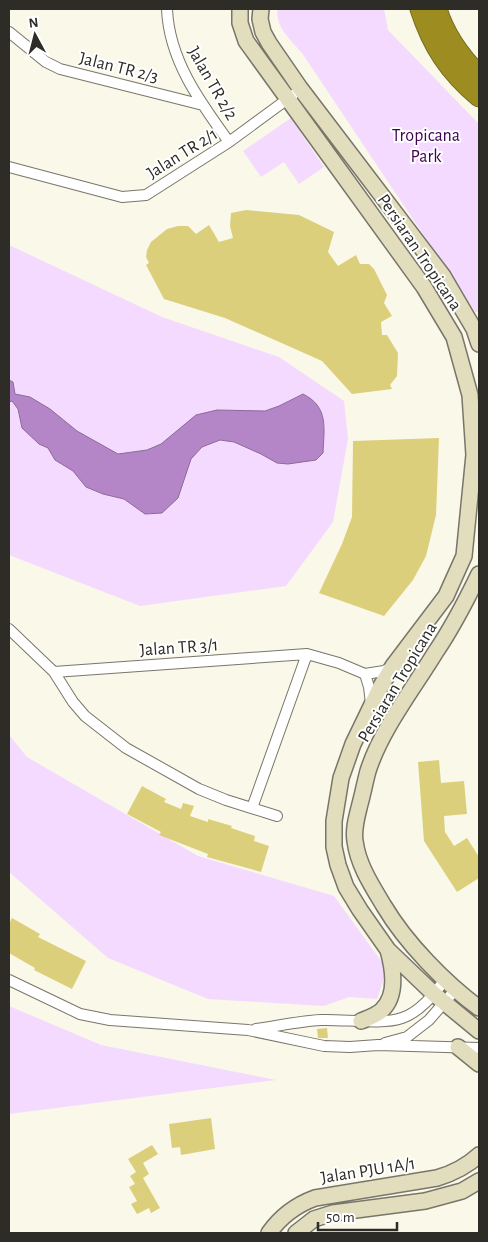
<svg xmlns="http://www.w3.org/2000/svg" width="488" height="1242" viewBox="0 0 488 1242" font-family="'Alegreya Sans',sans-serif">
<rect width="100%" height="100%" fill="#faf8e9"/>
<path fill="#f4daff" d="M278 9H384L388 30 479 124V312H475L302 53C292 41 274 26 278 9Z
M291 118 324 167 299 184 284 162 261 177 243 151Z
M9 245 162 317 279 357 344 401 348 439 333 522 286 586 140 606 9 555Z
M9 735 27 757 198 856 334 896 387 969 377 999 349 997 324 1006 208 999 108 958 9 872Z
M9 1006 101 1045 276 1080 9 1114Z"/>
<path fill="#b486c7" stroke="#8c6b97" d="M9 380 13 382 15 394 30 397 50 409 77 431 118 454 147 450 161 444 196 415 217 410 265 411 279 406 303 394C329 407 324 428 323 453L316 460 288 464 277 463 261 454 234 442 220 440 202 447 191 459 178 498 162 513 145 514 124 499 103 494 86 487 73 471 55 460 48 448 39 444 22 428 18 409 12 401 9 402Z"/>
<path fill="#dccf7c" d="M246 210 299 215 334 232 328 252 338 266 356 255 360 264H369L374 269 387 295 384 303 392 316 381 322 382 335H387L398 353 397 376 390 385 392 389 352 394 322 361 225 318 164 299 146 265 149 263 146 257 147 250 151 242 167 229 178 226H188L196 234 209 225 219 242 233 238 230 226 231 213Z
M439 438 436 515 426 556 413 580 384 616 319 593 342 544 352 517 353 441Z
M439 760 441 783 464 781 467 814 444 816 445 832 454 846 467 838 479 857V878L457 892 424 841 418 762Z
M142 786 166 799 164 802 181 809 183 803 194 806 190 816 208 822V819L232 826 231 828 255 836 254 841 269 846 261 872 207 857 208 854 159 835 161 832 127 814Z
M12 918 40 934 38 937 86 961 72 989 34 970 35 968 9 953V924Z
M327 1028 328 1038H318L317 1029Z
M211 1118 215 1149 181 1155 180 1147 172 1148 169 1124Z
M152 1145 158 1154 143 1163 149 1174 143 1178 160 1208 151 1213 149 1208 137 1214 131 1204 137 1201 129 1187 135 1184 130 1176 136 1172 128 1159Z"/>
<g fill="none" stroke-linecap="round" stroke-linejoin="round">
<defs>
<path id="street" d="M167 9C169 60 200 102 229 142
M9 32 46 62 60 69 203 105
M9 167 122 197 146 195 229 142 293 95
M9 629 54 672 73 702 85 716 126 748 199 789 226 800 277 816
M54 672 307 654 339 663 365 674 384 671 392 667
M365 674 369 687 371 704
M252 808 307 654
M9 980 80 1014 110 1020 248 1030 324 1046 350 1047 378 1045 479 1048
M256 1029C278 1026 300 1021 321 1020 344 1019 382 1025 402 1018 420 1012 434 994 445 980
M385 1043 407 1037 429 1020 456 989"/>
<path id="secondary" d="M240 9V23L246 41 424 287 454 337 470 395 474 455 464 556 446 596 393 666 381 686 353 744 341 778 334 821V847L338 865 346 887 360 910 388 950 434 994 479 1031
M261 9 260 19 263 32 269 43 300 88 443 276 474 329 479 344
M479 574C466 601 452 628 435 653 413 689 381 730 368 771 365 782 363 793 360 804 357 816 353 829 355 841 358 865 372 886 384 906 406 943 445 983 479 1008
M361 1021C368 1018 377 1015 382 1010 398 995 393 968 388 950
M458 1047 479 1064
M269 1233C281 1216 296 1205 315 1198L437 1178C454 1173 466 1167 479 1155
M296 1233 314 1219 333 1213 425 1201 462 1191 479 1181"/>
<path id="highway" d="M420 9C432 46 449 72 479 97
M437 9C445 35 460 56 479 75"/>
</defs>
<use href="#street" stroke="#78766a" stroke-width="12"/>
<use href="#secondary" stroke="#78766a" stroke-width="18"/>
<use href="#highway" stroke="#766b23" stroke-width="21"/>
<use href="#street" stroke="#fff" stroke-width="10"/>
<use href="#secondary" stroke="#e2ddbc" stroke-width="15"/>
<use href="#highway" stroke="#9d8d21" stroke-width="19"/>
</g>
<g text-anchor="middle" stroke-width="4" stroke-linejoin="round" paint-order="stroke">
<g font-size="18" fill="#2d2c27" stroke="#fff">
<text transform="translate(119 67) rotate(14)" y="6">Jalan TR 2/3</text>
<text transform="translate(213 83) rotate(60)" y="6">Jalan TR 2/2</text>
<text transform="translate(182 153) rotate(-32)" y="6">Jalan TR 2/1</text>
<text transform="translate(420 252) rotate(56)" y="6">Persiaran Tropicana</text>
<text transform="translate(179 647) rotate(-4)" y="6">Jalan TR 3/1</text>
<text transform="translate(397 682) rotate(-59)" y="6">Persiaran Tropicana</text>
<text transform="translate(368 1170) rotate(-9)" y="6">Jalan PJU 1A/1</text>
</g>
<g font-size="18" fill="#410254" stroke="#fff">
<text x="426" y="141">Tropicana<tspan x="426" dy="21">Park</tspan></text>
</g>
</g>
<rect width="488" height="1242" fill="none" stroke="#2d2c27" stroke-width="20"/>
<g transform="translate(35 35) rotate(353)" stroke="#ffffff" stroke-width="4" paint-order="stroke">
<path d="M0-4L9 19L0 12L-9 19Z" fill="#2d2c27"/>
<text y="-8" font-size="14" font-weight="bold" text-anchor="middle" fill="#2d2c27">N</text>
</g>
<path d="M318 1222v8h79v-8" fill="none" stroke="#2d2c27" stroke-width="2.5"/>
<text x="326" y="1222" font-size="15" fill="#2d2c27" stroke="#ffffff" stroke-width="4" paint-order="stroke">50 m</text>
</svg>
